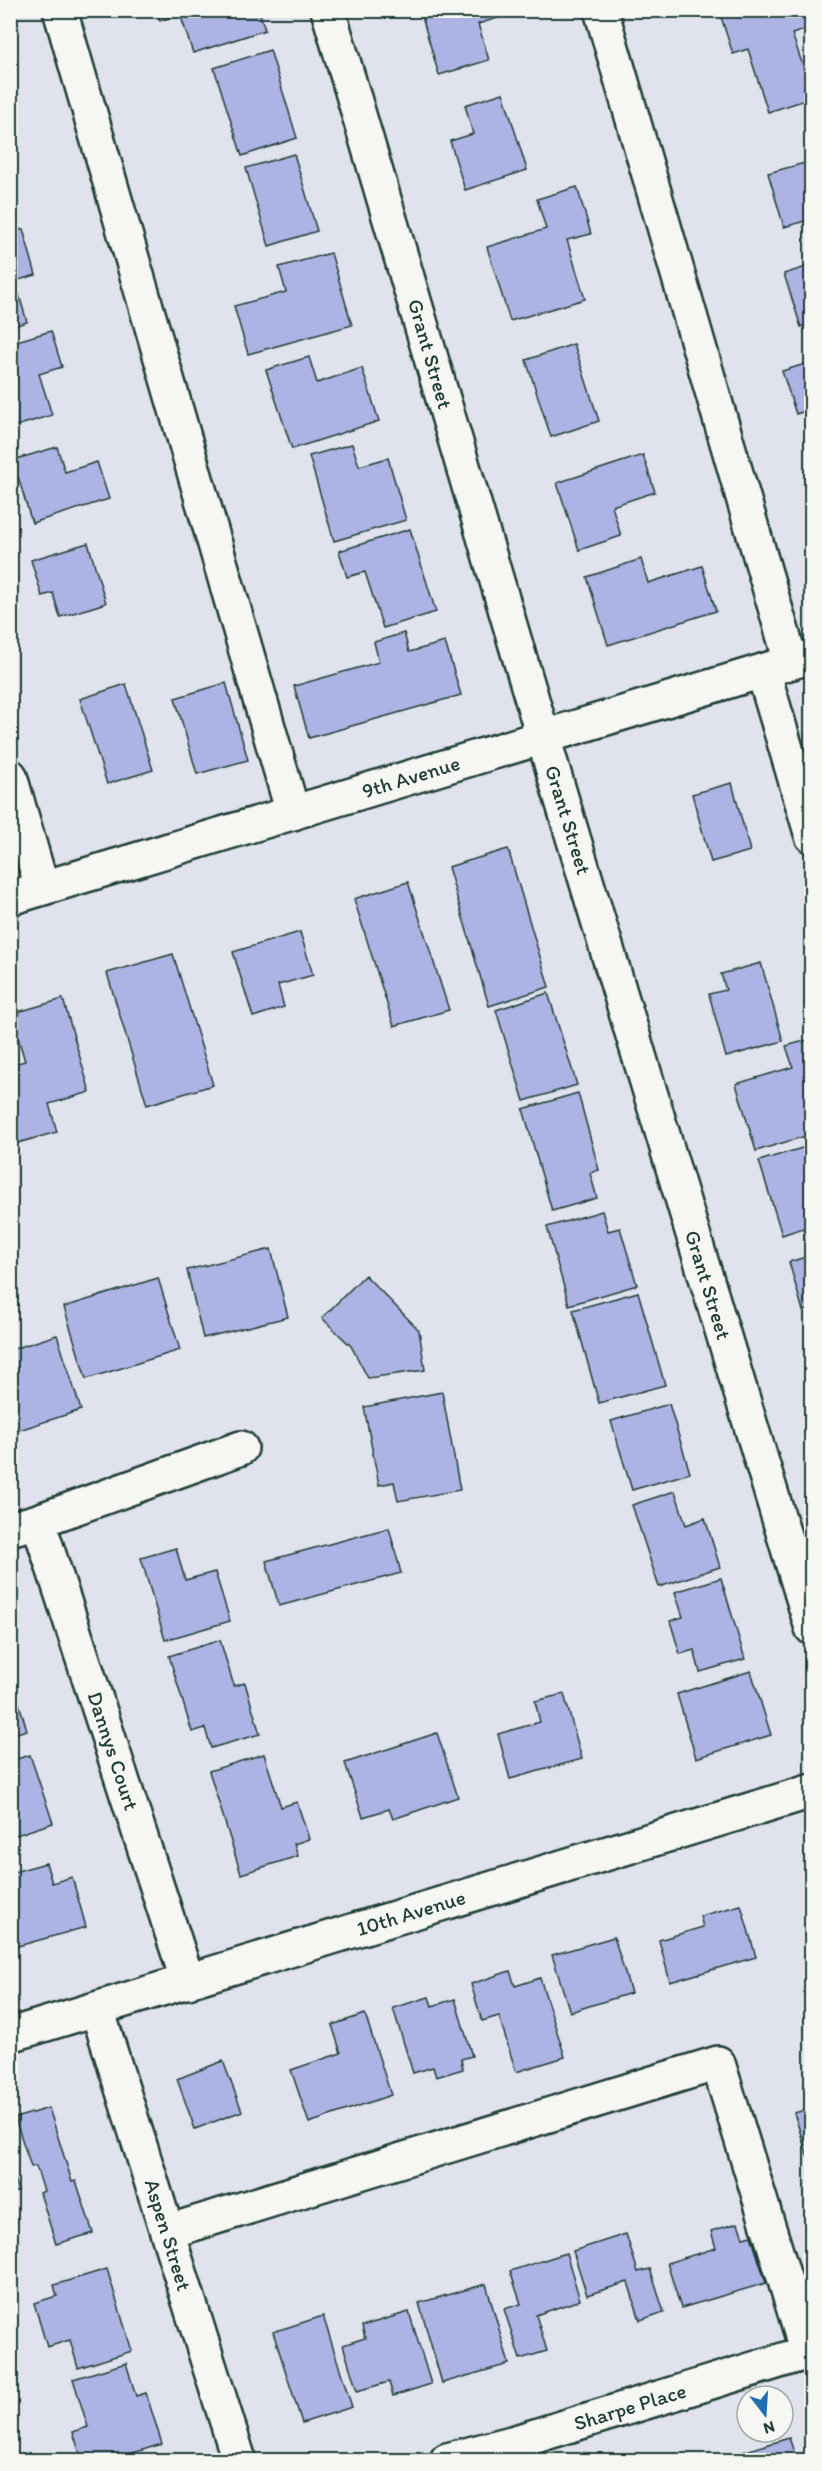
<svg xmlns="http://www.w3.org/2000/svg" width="822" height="2471" viewBox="0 0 822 2471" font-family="Itim,sans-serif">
<rect width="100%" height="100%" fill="#e0e2ee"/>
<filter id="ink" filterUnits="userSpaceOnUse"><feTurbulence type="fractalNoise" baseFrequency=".0167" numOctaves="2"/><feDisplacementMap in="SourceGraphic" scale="12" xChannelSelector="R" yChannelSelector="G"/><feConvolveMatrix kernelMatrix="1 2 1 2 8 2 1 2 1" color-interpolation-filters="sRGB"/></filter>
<g filter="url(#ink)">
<path fill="#adb4e5" stroke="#1f3d34" stroke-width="1.5" d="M157 10H259L265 30 193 53 180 14 160 21Z
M420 10H513L514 13 478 24 489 60 439 75Z
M730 10H801L807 29 792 34 812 92V98L768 112 748 49 733 54 720 14Z
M270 50 297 138 242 156 214 68Z
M503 93 527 170 465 190 450 141 473 134 465 105Z
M294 154 317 231 269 246 246 168Z
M812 161V219L784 227 768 173Z
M577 187 591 234 567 240 585 299 510 321 487 247 546 229 537 199Z
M23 229 36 275 15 281 27 322 10 327V233Z
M331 253 352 325 248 354 234 306 286 292 279 267Z
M812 265V323L801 327 784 274Z
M51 331 62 367 39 374 52 415 10 428V343Z
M574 344 599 421 551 437 526 360Z
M309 357 317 383 362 368 379 421 292 449 266 370Z
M812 362V409L796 414 782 371Z
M352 444 359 466 388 458 406 520 334 541 309 456Z
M57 447 65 472 97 462 109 499 32 523 13 460Z
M643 455 655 492 612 506 621 536 579 550 557 483Z
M410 529 436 612 383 628 365 572 347 577 339 551Z
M88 543 106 603 60 617 53 593 42 596 31 560Z
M641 559 648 583 702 566 716 611 608 645 587 577Z
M404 633 409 652 445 642 461 695 309 738 294 686 379 662 374 642Z
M226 683 248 760 197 774 175 698Z
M126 684 153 770 107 784 80 699Z
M732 783 750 851 711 862 692 794Z
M508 849 549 987 489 1006 448 867Z
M408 882 449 1010 394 1026 354 899Z
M300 932 313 975 278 985 284 1007 253 1017 233 952Z
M173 954 213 1085 147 1105 107 973Z
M761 963 783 1041 726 1057 709 994 726 990 721 974Z
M548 993 577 1085 524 1101 496 1010Z
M63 999 90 1092 49 1104 57 1132 14 1144 10 1131V1065L25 1061 11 1014Z
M812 1039V1134L756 1151 736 1084 793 1067 786 1046Z
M578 1093 599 1170 590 1173 597 1198 552 1211 523 1109Z
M812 1145V1225L782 1235 759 1161Z
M602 1211 608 1231 620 1228 637 1285 569 1305 547 1227Z
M271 1249 288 1317 203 1338 187 1270Z
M812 1255V1309L803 1311 789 1262Z
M365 1275 419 1330 425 1370 368 1378 351 1346 322 1318Z
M158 1278 180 1350 86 1379 64 1307Z
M638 1292 665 1385 599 1403 573 1310Z
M57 1335 81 1410 10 1433V1350Z
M442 1392 460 1490 398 1501 394 1482 379 1485 364 1407Z
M669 1404 690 1473 632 1490 611 1421Z
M675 1491 686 1525 705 1518 720 1567 659 1587 632 1505Z
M389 1528 401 1573 279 1606 266 1561Z
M176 1548 185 1580 215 1572 230 1621 165 1640 141 1558Z
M721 1578 745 1659 700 1672 694 1650 680 1654 670 1621 683 1617 675 1592Z
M220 1640 234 1686 245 1683 260 1734 211 1748 205 1728 192 1732 169 1656Z
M751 1671 771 1735 696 1758 677 1694Z
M10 1674 27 1730 10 1735Z
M564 1694 582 1759 510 1779 498 1734 540 1722 535 1701Z
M437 1733 458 1797 393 1819 389 1809 363 1817 345 1763Z
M264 1754 281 1807 297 1802 309 1839 294 1844 298 1856 241 1874 209 1771Z
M30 1755 53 1823 10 1837V1761Z
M46 1863 52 1883 72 1877 86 1927 11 1948 10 1873Z
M812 1887V1910L805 1889Z
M741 1905 756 1957 670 1982 659 1940 703 1927 700 1916Z
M614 1937 631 1993 570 2012 552 1955Z
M510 1971 515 1986 540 1978 565 2057 516 2072 499 2016 482 2021 471 1984Z
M429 1997 432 2006 455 1999 472 2056 461 2059 463 2069 436 2077 433 2067 413 2073 393 2008Z
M365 2014 391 2095 309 2123 291 2070 341 2053 332 2025Z
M223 2061 242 2111 195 2129 177 2079Z
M49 2108 72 2182 76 2181 93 2233 56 2244 40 2193 44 2191 36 2166 31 2167 15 2118Z
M812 2108V2156L808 2157 794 2113Z
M10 2166 18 2191 10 2194Z
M738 2223 743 2238 751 2236 766 2283 681 2308 667 2263 716 2248 711 2231Z
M626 2234 638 2272 650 2269 664 2312 640 2320 628 2282 587 2295 573 2251Z
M566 2253 580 2300 536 2315 547 2351 520 2359 504 2309 521 2304 510 2271Z
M107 2269 132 2351 78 2368 70 2340 47 2347 34 2303 57 2296 54 2285Z
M486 2284 509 2364 442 2383 419 2303Z
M409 2312 431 2384 393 2396 389 2382 357 2391 343 2345 365 2338 362 2326Z
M323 2316 352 2407 302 2423 273 2332Z
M126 2363 136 2396 146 2393 162 2444 110 2460H82L73 2432 88 2427 73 2379Z
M789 2438 797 2460H746L743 2452Z
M168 2455 169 2460H148Z"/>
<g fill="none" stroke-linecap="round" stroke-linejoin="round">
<defs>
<path id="minor" d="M60 10 293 813
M328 10 560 794 812 1628
M601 10 791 662
M763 671 812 836
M10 776 42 888
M38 1521 241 1448
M10 1529 38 1521 188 1982
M97 2009 239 2460
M10 2035 812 1791
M167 2232 718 2063 807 2352
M447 2460 519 2441 812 2351"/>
<path id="major" d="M10 898 812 656"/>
</defs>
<use href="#minor" stroke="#1f3d34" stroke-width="38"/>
<use href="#major" stroke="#1f3d34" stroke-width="38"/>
<use href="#minor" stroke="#f6f6f2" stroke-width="33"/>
<use href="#major" stroke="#f6f6f2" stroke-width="33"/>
</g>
</g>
<g text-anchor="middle" stroke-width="5" stroke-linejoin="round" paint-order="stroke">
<g font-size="21" fill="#1f3d34" stroke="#f6f6f2">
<text transform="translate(430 354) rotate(74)" y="7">Grant Street</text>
<text transform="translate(411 777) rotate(-17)" y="7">9th Avenue</text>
<text transform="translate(568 820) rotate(73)" y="7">Grant Street</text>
<text transform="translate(708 1285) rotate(73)" y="7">Grant Street</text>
<text transform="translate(113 1751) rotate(72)" y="7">Dannys Court</text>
<text transform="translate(411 1913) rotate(-17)" y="7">10th Avenue</text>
<text transform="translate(168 2235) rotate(73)" y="7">Aspen Street</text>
<text transform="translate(630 2407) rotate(-17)" y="7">Sharpe Place</text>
</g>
</g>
<rect width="822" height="2471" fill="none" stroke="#f6f6f2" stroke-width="36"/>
<rect x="18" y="18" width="786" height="2435" fill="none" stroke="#1f3d34" stroke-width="2" filter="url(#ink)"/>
<g transform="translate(765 2414) rotate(163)"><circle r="28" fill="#f6f6f2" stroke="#a0aca6" stroke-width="1.5"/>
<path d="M0-4.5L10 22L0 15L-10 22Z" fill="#1f6fb2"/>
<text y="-9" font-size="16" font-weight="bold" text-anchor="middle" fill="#1f3d34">N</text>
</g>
</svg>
